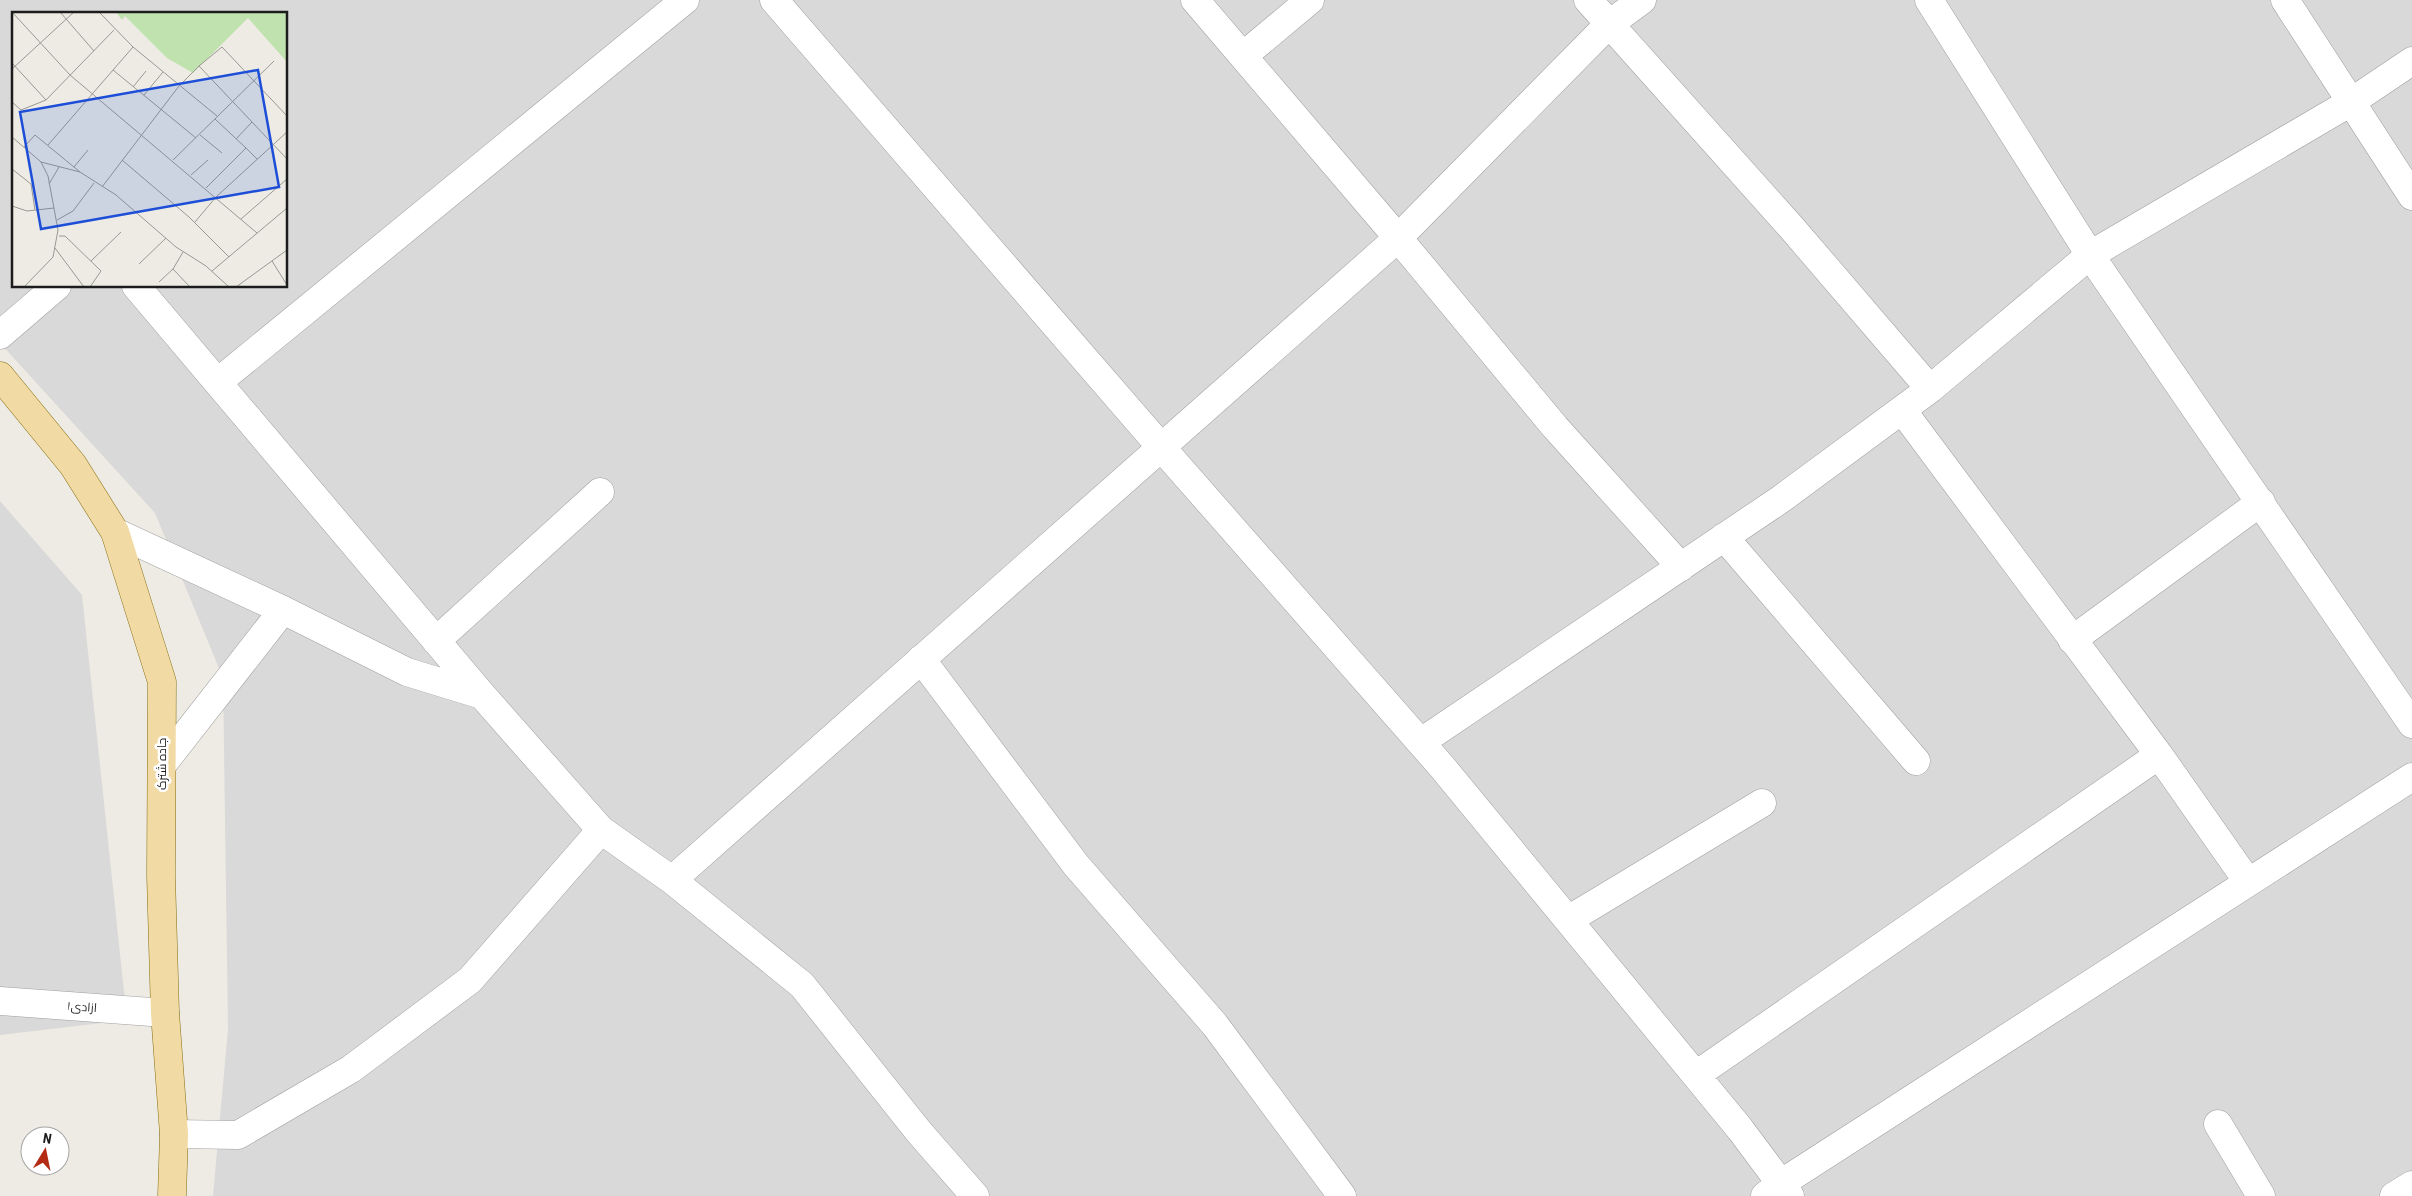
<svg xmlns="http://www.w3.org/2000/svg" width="2412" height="1196" viewBox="0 0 2412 1196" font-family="'Roboto Condensed',Cairo,sans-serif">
<rect width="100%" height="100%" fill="#edebe3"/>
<path fill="#dad9d9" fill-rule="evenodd" d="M0 0H2412V1196H213L228 1029 223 678 155 513 0 343ZM14 14H286V286H14Z
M0 501 82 595 127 1020 0 1035Z"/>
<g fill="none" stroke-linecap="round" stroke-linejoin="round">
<defs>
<path id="minor" d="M774 0 1161 447 1443 768 1740 1129 1790 1196
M1195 0 1398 238 1555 427 1681 567
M1588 0 1791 227 1930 389
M1929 0 2090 255 2412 724
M2285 0 2412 196
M1243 56 1310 0
M136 286 482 695
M0 335 57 286
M218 382 685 0
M115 532 283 610 407 672 482 695 601 830 672 880 802 985 919 1132 975 1196
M1724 537 1916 761
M2072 640 2261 502
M436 641 600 492
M921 659 1076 865 1215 1025 1342 1196
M1421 742 1781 499 1930 389 2090 255 2351 102 2412 61
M2159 755 2248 882
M162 765 283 610
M672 880 1398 238 1608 25 1642 0
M1568 920 1762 803
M0 1001 165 1013
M1696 1075 2159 755 1902 410
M2218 1124 2261 1196
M174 1134 238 1135 351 1069 470 980 601 830
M1765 1196 1780 1184 2412 777
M2394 1196 2412 1185"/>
<path id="major" d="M0 376 73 465 115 532 162 682 161 876 165 1013 174 1134 172 1196"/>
</defs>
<use href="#minor" stroke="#a0a0a0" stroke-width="29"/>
<use href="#major" stroke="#856e10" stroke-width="29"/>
<use href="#minor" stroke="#fff" stroke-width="28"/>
<use href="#major" stroke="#f1daa3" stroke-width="28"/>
</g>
<g text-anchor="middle" stroke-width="5" stroke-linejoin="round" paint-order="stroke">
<g font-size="12" fill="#1c1c1c" stroke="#fff">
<text transform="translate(162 764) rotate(-90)" y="4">جاده شترک</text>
<text transform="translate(82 1007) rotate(4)" y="4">ازادی۱</text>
</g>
</g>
<g transform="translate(12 12)">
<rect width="275" height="275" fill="#edebe3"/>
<path d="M104 0H275V50L236 6 181 61 155 46 113 4 110 8Z" fill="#c0e2ae"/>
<path fill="none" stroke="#999893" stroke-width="1" d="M0 0 58 63 245 221M48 0 82 39M87 0 121 35M0 51 34 88M187 54 210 35 275 104M0 57 62 0M101 58 184 126M121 75 134 59M132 83 151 60M0 90 9 98 34 88 102 18M188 123 210 141M0 125 29 150 36 164 46 218 41 245 12 275M224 127 240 110M36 133 121 35 205 104M12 135 23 123 68 160M234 136 245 147M110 148 177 205 217 245M161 148 262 49M29 150 68 160 104 183 164 235 194 254 217 275M62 155 76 138M0 157 19 172 23 198M179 163 196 148M37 172 47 155M90 175 167 74 187 54 275 147M194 176 234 136 203 107M0 194 15 199 42 196M229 207 275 167M45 208 61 199 82 171M183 210 204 185 275 120M47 224H53L89 259 78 275M43 236 72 275M171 240 161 257 178 275M79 249 109 220M260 249 275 273M127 252 154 226M200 259 275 196M147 270 161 257M224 275 275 238"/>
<path fill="#1d4ed8" fill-opacity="0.15" stroke="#1d4ed8" stroke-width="2.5" d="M246 58 267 175 29 217 8 100Z"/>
<rect width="275" height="275" fill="none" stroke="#1c1c1c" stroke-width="2.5"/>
</g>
<g transform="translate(45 1151) rotate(10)"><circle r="24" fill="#ffffff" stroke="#a4a4a4"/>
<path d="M0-4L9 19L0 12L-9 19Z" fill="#b32b15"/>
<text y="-8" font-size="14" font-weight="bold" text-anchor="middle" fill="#1c1c1c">N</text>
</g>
</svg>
